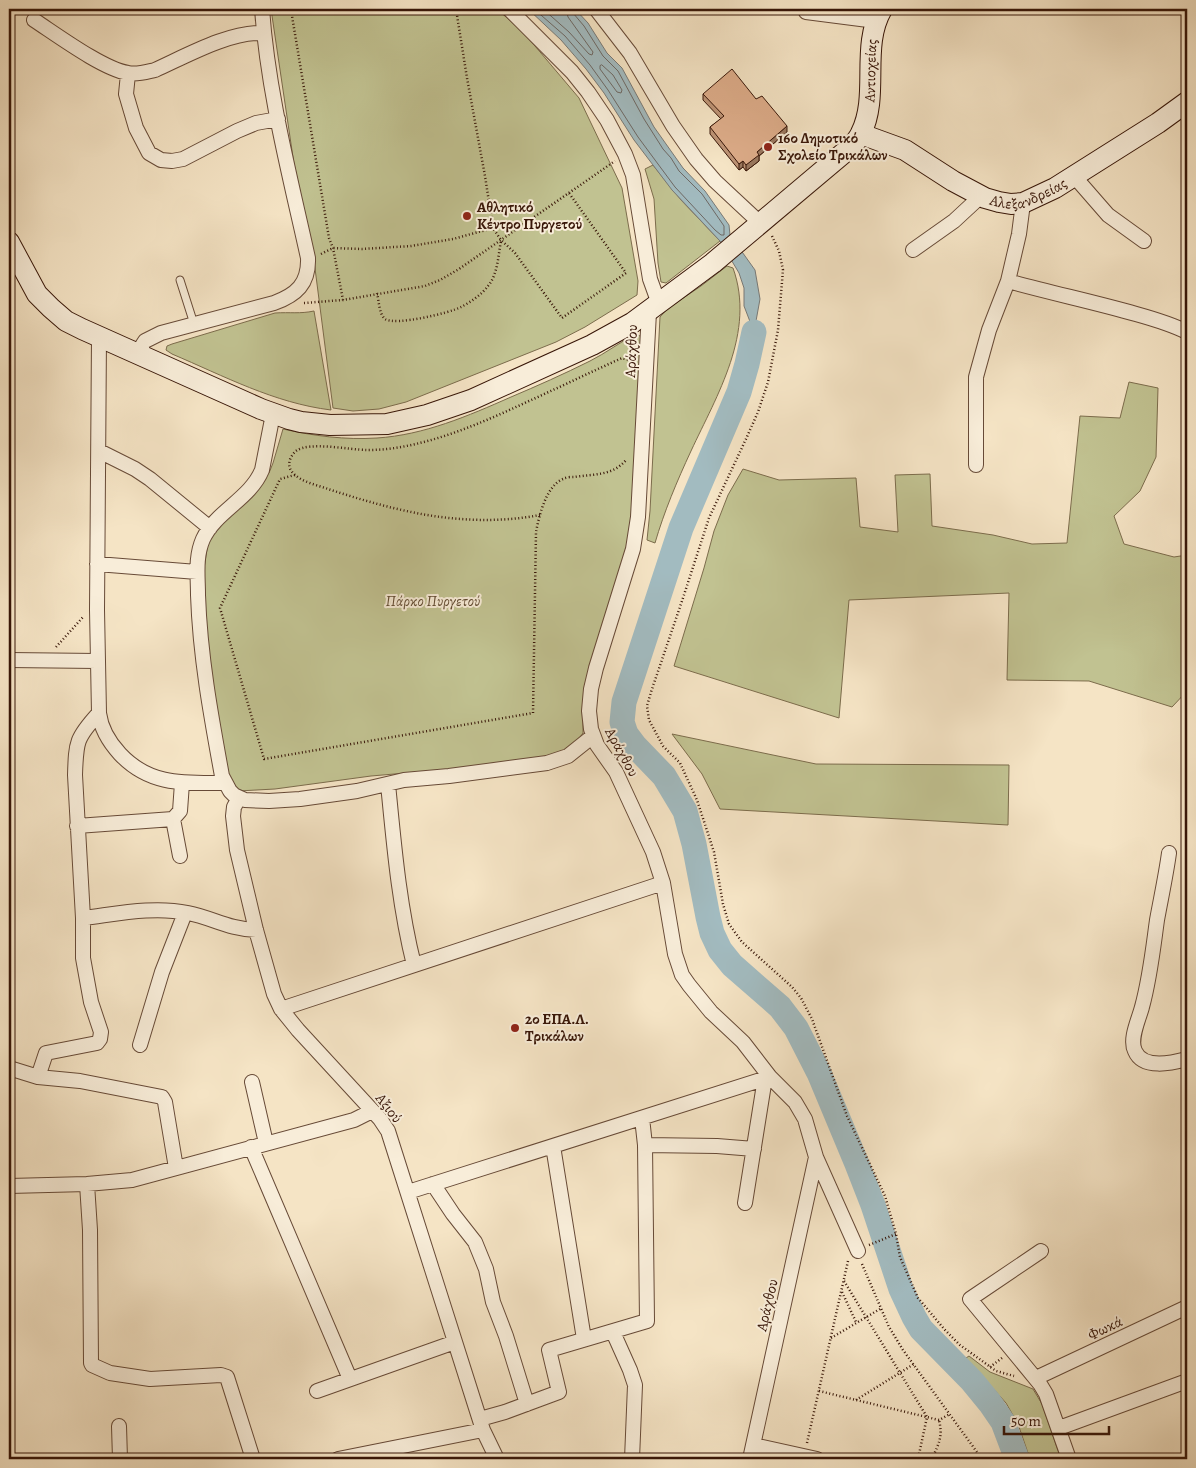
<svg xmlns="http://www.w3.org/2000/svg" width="1196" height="1468" viewBox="0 0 1196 1468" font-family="Alegreya,serif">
<rect width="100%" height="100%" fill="#f5e4c5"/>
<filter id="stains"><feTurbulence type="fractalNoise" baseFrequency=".004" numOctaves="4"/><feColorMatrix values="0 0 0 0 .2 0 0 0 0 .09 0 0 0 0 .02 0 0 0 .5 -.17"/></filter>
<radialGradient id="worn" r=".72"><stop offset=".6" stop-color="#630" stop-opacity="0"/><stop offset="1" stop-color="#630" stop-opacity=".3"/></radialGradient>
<path fill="#c1c291" stroke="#7c6c4c" d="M271 9H497L524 33 579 98 622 188 638 281 637 295 585 327 556 342 406 402 379 409 353 411 333 408 312 245 294 164Z
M653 165 681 200 720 241 666 283 661 282 658 263 654 199 645 169Z
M727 266 733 268C756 332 717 395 691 451 677 481 664 512 655 543L647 540 650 511 660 317 667 309 701 286Z
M314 311 331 410C274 403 224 376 172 354L166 350 167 346 172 344 275 313C290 312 300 314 314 311Z
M636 334 644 338 630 538 583 717V733L571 749 534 762 371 776 275 789 238 791 231 784 217 720 209 667 203 575 208 543 216 527 269 473 273 463 283 429C314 436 345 440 377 438 424 435 468 416 511 397 537 386 564 374 590 361 606 353 620 342 636 334Z
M1129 382 1158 388 1156 457 1140 491 1114 516 1124 544 1174 557 1187 555V691L1172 707 1089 681 1007 680 1009 593 849 600 839 718 674 666 704 568 714 531 728 495 743 469 779 480 856 478 860 527 898 532 895 475 930 474 932 526 993 535 1032 544 1067 543 1080 416 1120 418Z
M672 734 816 764 1009 765 1008 825 720 809 702 774Z
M969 1356 990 1372 1033 1389 1042 1404 1061 1459H1030L1018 1424 1006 1403 966 1358Z"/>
<path fill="#a2bbc0" stroke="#787976" d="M528 9H575L588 23 607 53 622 68 654 127 683 168 705 191 729 225 730 235 755 270 760 299 754 332 744 306V288L739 273 720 241 672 190 634 140 604 93 586 69 561 40Z"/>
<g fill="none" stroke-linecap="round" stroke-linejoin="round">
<path stroke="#6d6864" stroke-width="1" d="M534 9 565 36 590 65 608 90 638 137 675 187 715 230 721 235H724V226L702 194 679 171 671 158 663 149 644 119 618 71 603 56 584 26 573 13 572 9
M543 9 569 32 589 54 592 55 593 52 568 17 566 9
M602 65 613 75 622 90 621 93 617 92 600 69V66Z"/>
<path stroke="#a2bbc0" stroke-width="25" d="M754 332 747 364 739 392 681 528 624 702 622 722 626 734 635 746 664 776 685 811 694 844 708 917 712 933 720 950 732 965 780 1007 796 1028 819 1073 857 1164 873 1205 901 1289 914 1317 921 1329 972 1381 990 1403 1003 1422 1017 1459"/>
<defs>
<path id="lane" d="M180 280 194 324"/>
<path id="street" d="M509 9 572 72 588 92 607 120 625 154 633 175 650 279 659 304
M596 9 630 53 673 126 696 159 715 181 760 223
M806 12 876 21
M34 20C57 35 103 69 128 73 137 75 146 72 155 70 186 56 230 31 264 33
M128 74 126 94 136 128 149 153 161 160 172 161 183 159 237 131 256 123 278 119
M1074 176 1108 215 1144 241
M913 250 954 221 981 196
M1008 281C1051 293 1094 302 1136 314 1154 319 1171 324 1187 332
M649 312 638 517 633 549 596 668 591 689 589 711 591 729 597 745 616 772 653 852 663 883 675 954 682 975 689 985 711 1012 743 1042 770 1077 795 1102 805 1119 816 1157 858 1251
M99 337 97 610 99 713C101 729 109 742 120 754 150 786 184 783 225 783
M136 355 145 341 161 333 274 303C296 295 309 284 308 258 290 176 268 93 262 9
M273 414 262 470C250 499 216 511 203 539 195 557 198 576 198 595 200 656 211 716 222 776L230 791 234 795 245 800 269 801 300 799 357 791 404 780 449 776 547 763 568 756 593 736
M99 451 135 469 150 479 210 528
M976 465V377L989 330 1008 281 1019 234 1023 203
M97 564 197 572
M9 660 97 661
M388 784C394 845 399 905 414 965
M239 798 234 807 233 816 237 850 256 930 274 994 281 1009 298 1030 380 1119 388 1131 483 1430 497 1459
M173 819 180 856
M77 826 173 819 180 811 182 783
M1169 853C1166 875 1161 898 1157 920 1153 949 1150 978 1142 1007 1139 1019 1129 1039 1135 1051 1143 1070 1172 1063 1187 1059
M83 918C117 914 153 906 188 913 213 918 228 929 256 930
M281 1009 663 883
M140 1045 162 972 185 913
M9 1068 38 1077 80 1081 162 1097 165 1102 176 1168
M38 1077 46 1053 97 1043 100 1039 101 1032 91 1002 83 958V918L75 775C76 742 76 738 99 713
M252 1082 266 1143
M645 1145 717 1146 754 1149
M553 1146 584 1339
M251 1147 350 1379
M87 1184 90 1230 91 1363 92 1365 110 1373 150 1379 221 1375 227 1377 253 1459
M433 1184 453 1214 475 1242 486 1269 493 1302 506 1336 527 1404
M9 1186 87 1184 132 1180 354 1120 372 1111
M408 1192 770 1077
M745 1203 765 1078
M1041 1251 970 1299 1040 1384 1046 1394 1069 1459
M613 1332 630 1370 635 1385 632 1459
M1036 1378 1187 1307
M317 1391 455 1342
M480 1419 505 1412 559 1392 549 1350 647 1321 645 1145 642 1118
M119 1426 120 1459
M1059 1428 1187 1381
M753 1445 817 1459
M338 1459 483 1430
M750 1459 816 1157"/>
<g id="secondary">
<path id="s1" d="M861 134 905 150 953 181 985 198 999 202 1011 204 1023 203 1055 188 1158 123 1187 102"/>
<path id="s2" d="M9 242 37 294 51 308 66 321 82 329 261 409 289 419 301 422 330 425 387 424 427 415 471 400 592 345 632 323 713 263 852 146C855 142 859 138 861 133 880 95 860 47 882 9"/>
</g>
</defs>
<use href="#lane" stroke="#674a37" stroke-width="9"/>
<use href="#street" stroke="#674a37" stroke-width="16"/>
<use href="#secondary" stroke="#381608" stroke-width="22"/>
<path stroke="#381608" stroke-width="2.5" stroke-dasharray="1 2.5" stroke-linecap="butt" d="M456 9 467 78 485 176 493 228 501 240 515 253 562 318 626 273 569 193
M291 10 329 238 333 248 343 300
M772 236 779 251 783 270 778 330 768 382 758 412 746 439 709 518 682 601 651 692 647 706 649 720 663 746 680 763 697 800 714 852 723 904 729 924 742 942 792 987 801 998 812 1019 847 1116 885 1196 896 1234 900 1257 918 1298 945 1330 960 1345 996 1371 1014 1376
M321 254 333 248 362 249 411 246 453 239 493 228
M377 293C379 301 379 314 385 319 395 326 450 313 461 307 471 302 482 294 488 286 498 274 498 256 501 241
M304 303 343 300 425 286 440 280 459 269 615 161
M295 475 280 479 220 608 264 759 533 713 536 532C539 516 546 486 563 479 566 477 571 477 574 477 594 474 613 476 627 459
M540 515C514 520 487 521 461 519 416 516 371 503 328 489 317 485 302 482 294 474 286 467 289 457 296 451 309 441 350 450 367 450 379 450 390 449 401 447 446 439 488 420 529 401 560 387 591 372 622 358L629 360 632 365
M56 647 84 616
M869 1245 896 1234
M862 1264 889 1327 903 1350 982 1459
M844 1281 927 1417 918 1459
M842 1292 856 1322
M831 1338 880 1309
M990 1367 1002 1358
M819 1391 939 1420 950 1414
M856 1400 914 1364
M807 1443 848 1261
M932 1459C939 1443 943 1437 939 1420"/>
<use href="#lane" stroke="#f8edd9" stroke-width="7"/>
<use href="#street" stroke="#f8edd9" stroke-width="14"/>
<use href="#secondary" stroke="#f8edd9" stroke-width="20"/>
</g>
<path fill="#bd9375" stroke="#381608" d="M703 94 756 99 787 132 759 156V161L746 171 743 167 739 170 710 134V127L721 119 703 100Z"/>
<path fill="#9a785f" stroke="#381608" d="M787 126V132L759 156V161L746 171V165L757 152Z
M743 161V167L739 170V164Z"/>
<path fill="#dcab88" stroke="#381608" d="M732 69 756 99 762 96 787 126 757 152 759 155 746 165 743 161 739 164 710 127 724 116 703 94Z"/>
<g fill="#8f2418" stroke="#f8edd9" stroke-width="2">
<circle cx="768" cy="147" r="5"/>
<circle cx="467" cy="216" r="5"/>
<circle cx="515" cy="1028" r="5"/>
</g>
<g text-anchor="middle" stroke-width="4" stroke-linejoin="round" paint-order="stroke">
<g font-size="15" fill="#381608" stroke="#f8edd9">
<text dy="5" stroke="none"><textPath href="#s2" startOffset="1069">Αντιοχείας</textPath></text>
<text dy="5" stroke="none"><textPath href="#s1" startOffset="186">Αλεξανδρείας</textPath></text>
<text transform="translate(631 351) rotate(-88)" y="5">Αράχθου</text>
<text transform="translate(622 752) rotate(61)" y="5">Αράχθου</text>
<text transform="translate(389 1108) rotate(52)" y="5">Αξιού</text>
<text transform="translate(767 1305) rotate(-77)" y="5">Αράχθου</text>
<text transform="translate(1105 1328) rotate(-25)" y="5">Φωκά</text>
</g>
<g font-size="15" font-weight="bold" fill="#381608" stroke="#f8edd9" text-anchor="start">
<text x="778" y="143">16ο Δημοτικό<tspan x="778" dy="17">Σχολείο Τρικάλων</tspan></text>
<text x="477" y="212">Αθλητικό<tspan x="477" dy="17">Κέντρο Πυργετού</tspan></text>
<text x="525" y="1024">2ο ΕΠΑ.Λ.<tspan x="525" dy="17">Τρικάλων</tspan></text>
</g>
<g font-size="15" font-style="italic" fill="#614a31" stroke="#f8edd9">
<text x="433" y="606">Πάρκο Πυργετού</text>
</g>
</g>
<rect width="1196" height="1468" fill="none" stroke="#f5e4c5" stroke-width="30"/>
<rect x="10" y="10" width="1176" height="1448" fill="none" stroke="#381608" stroke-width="2.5"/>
<rect x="15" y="15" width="1166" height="1438" fill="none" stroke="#381608"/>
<path d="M1004 1426v8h105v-8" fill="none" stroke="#381608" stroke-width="2.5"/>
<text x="1011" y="1426" font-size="15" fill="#381608" stroke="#f8edd9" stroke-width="4" paint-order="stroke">50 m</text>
<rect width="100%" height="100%" filter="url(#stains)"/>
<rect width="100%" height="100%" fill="url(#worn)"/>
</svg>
